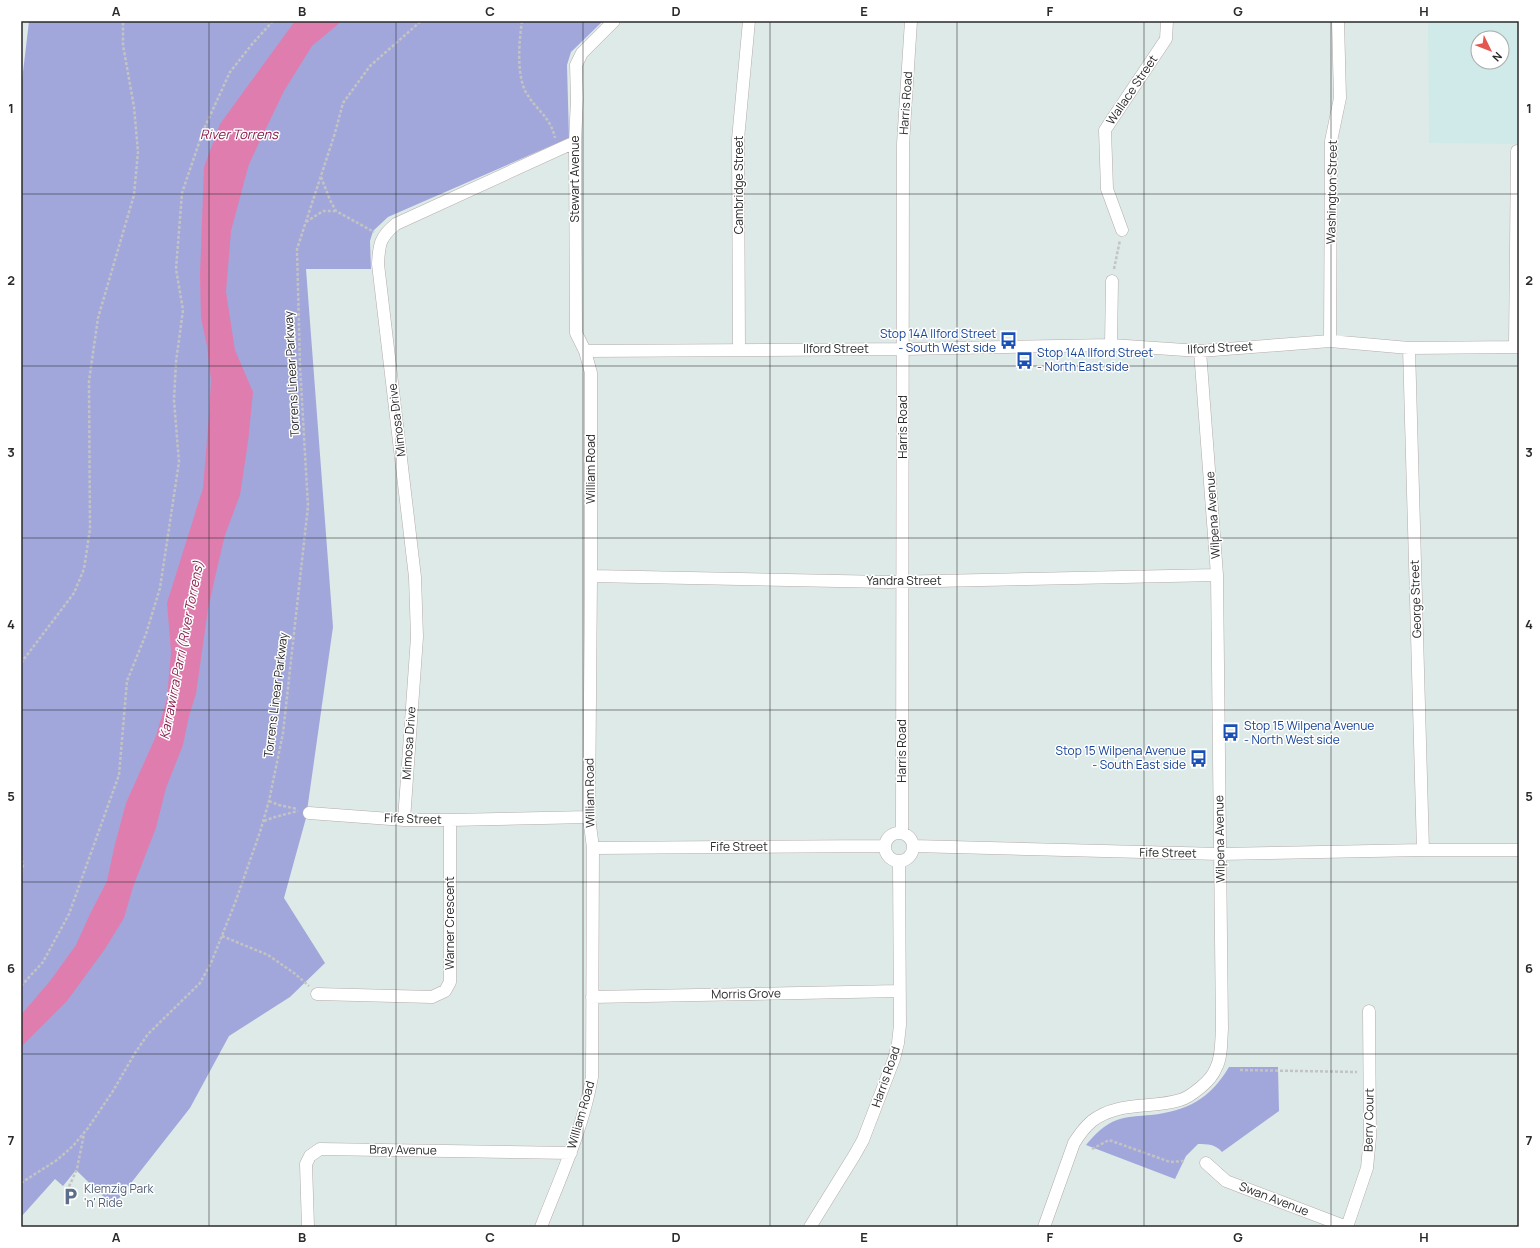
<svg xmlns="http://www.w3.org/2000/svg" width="1540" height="1248" viewBox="0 0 1540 1248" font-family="Manrope,sans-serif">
<rect width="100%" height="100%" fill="#deeae8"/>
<path fill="#cfeae8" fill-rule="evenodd" d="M1428 21H1519V144L1429 143ZM1478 38H1502V62H1478Z"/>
<path fill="#a1a7db" d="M29 21H603L571 52 567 65 569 138 388 217 373 231 370 241 371 269H306L333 627 306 818 284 898 325 963 290 997 229 1036 190 1108 113 1206 76 1170 63 1186 55 1179 21 1217V89Z
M1229 1067H1278L1279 1111 1222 1152C1215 1144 1208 1144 1198 1144L1186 1156 1175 1179 1086 1145C1094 1135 1105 1124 1117 1120 1127 1116 1140 1116 1151 1115 1187 1111 1210 1099 1229 1067Z"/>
<path fill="#e07daf" d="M295 21H342L312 46 284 91 249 164 231 231 226 292 235 350 253 392 248 442 240 495 225 535 217 569 208 609 196 694 189 716 183 745 166 788 156 828 133 887 124 918 105 949 67 1001 21 1047V1015L50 981 76 945 90 914 107 881 114 848 126 803 156 736 167 698 171 652 167 603 203 488 209 416 211 380 207 346 201 318 200 275 204 167 220 124Z"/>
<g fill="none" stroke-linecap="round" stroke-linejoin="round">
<defs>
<path id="minor" d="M1122 230 1107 189 1105 130 1166 39 1167 21
M1330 341 1331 141 1340 98 1338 21
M1111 345 1112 281
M1515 347 1517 151
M1409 348 1423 850
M739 349 738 139 749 21
M585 351 904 349 1111 345 1200 351 1330 341 1409 348 1519 347
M591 576 888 582 1217 575
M309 813 404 820H450L589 817
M404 820 417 637 415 577 378 264C379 244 380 237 396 224L575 142
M885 847a14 14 0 1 1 28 0a14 14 0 1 1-28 0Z
M902 833 903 144 911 21
M913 846 1220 854 1423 850H1519
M593 848 884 846
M317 994 432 997 445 991 450 982V820
M592 997 899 991
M1206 1163 1226 1181 1347 1227
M308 1227 306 1164 310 1156 320 1149 571 1153
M541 1227C560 1178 583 1129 592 1077L593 848 589 817 591 576V373L585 351 576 333 575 142 577 99 576 65 582 53 614 21
M810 1227 854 1156 863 1140 894 1059 898 1043 900 1025 899 862
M1044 1227 1074 1143C1079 1135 1085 1127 1092 1121 1118 1101 1151 1109 1180 1100 1188 1098 1195 1092 1201 1087 1207 1082 1213 1076 1216 1068 1222 1057 1221 1041 1222 1029L1217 575 1200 351
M1347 1227 1367 1168 1370 1137 1369 1011"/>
</defs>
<use href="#minor" stroke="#b5abaa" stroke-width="13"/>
<path stroke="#c3c3c3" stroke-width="2.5" stroke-dasharray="3 2" stroke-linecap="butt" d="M522 21C519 41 516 77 527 94 537 111 550 116 555 138
M321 177 330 200 336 211 374 232
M306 222 323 211H335
M1114 269 1120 240
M21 663 74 593 84 569 90 529 89 381 98 318 134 195 138 152 134 107 123 45V21
M269 801 279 805 297 809
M264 821 275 817 298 811
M21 855 23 866 21 875
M222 936 268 955 294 973 309 986
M21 986 43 962 69 914 119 775 127 681 146 634 160 588 179 462 174 400 176 362 183 310 176 269 182 193 203 131 230 72 253 43 273 21
M1240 1070 1357 1072
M1092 1149 1109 1140 1170 1162 1185 1161
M21 1183 57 1160 73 1146 88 1128 113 1091 135 1053 148 1034 200 983 211 963 235 903 260 832 269 801 283 733 308 506 300 366 297 249 335 133 343 103 370 66 421 21
M67 1191 77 1169 84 1134"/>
<use href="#minor" stroke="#fff" stroke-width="12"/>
</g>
<path fill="none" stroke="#2a2a2a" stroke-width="1" stroke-opacity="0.55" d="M209 21V1227M396 21V1227M583 21V1227M770 21V1227M957 21V1227M1144 21V1227M1331 21V1227M21 194H1519M21 366H1519M21 538H1519M21 710H1519M21 882H1519M21 1054H1519"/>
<defs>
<symbol id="bus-bare" viewBox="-9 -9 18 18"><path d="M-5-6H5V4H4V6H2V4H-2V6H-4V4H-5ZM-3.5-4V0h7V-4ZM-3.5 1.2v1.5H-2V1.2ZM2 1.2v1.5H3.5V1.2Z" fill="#1a4fb4" stroke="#fff" stroke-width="2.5" paint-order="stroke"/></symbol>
<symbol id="parking-bare" viewBox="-9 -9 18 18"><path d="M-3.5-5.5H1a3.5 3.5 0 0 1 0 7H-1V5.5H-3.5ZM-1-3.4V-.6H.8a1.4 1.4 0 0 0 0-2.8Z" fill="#5c6f8a" stroke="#fff" stroke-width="2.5" paint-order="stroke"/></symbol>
</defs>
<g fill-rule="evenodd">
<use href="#bus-bare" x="996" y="328" width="25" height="25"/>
<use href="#bus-bare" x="1012" y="348" width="25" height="25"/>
<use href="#bus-bare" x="1218" y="720" width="25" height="25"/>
<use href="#bus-bare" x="1186" y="746" width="25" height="25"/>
<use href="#parking-bare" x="58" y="1184" width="25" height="25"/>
</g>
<g text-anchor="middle" stroke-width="3" stroke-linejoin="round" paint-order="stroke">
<g font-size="12" fill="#2a2a2a" stroke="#fff">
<text transform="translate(1132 90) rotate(-56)" y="4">Wallace Street</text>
<text transform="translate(906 103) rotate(-86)" y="4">Harris Road</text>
<text transform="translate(575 179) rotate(-90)" y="4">Stewart Avenue</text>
<text transform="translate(739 185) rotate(-90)" y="4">Cambridge Street</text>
<text transform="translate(1332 192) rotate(-89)" y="4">Washington Street</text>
<text transform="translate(1220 348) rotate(-3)" y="4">Ilford Street</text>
<text x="836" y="353">Ilford Street</text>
<text transform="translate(292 374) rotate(-93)" y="4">Torrens Linear Parkway</text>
<text transform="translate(397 420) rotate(-97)" y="4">Mimosa Drive</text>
<text transform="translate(903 427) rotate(-90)" y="4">Harris Road</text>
<text transform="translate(591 469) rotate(-90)" y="4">William Road</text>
<text transform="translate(1213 515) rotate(-94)" y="4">Wilpena Avenue</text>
<text x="904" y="585">Yandra Street</text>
<text transform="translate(1416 599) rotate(-92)" y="4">George Street</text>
<text transform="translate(276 695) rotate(-83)" y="4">Torrens Linear Parkway</text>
<text transform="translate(409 743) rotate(-86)" y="4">Mimosa Drive</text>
<text transform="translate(902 751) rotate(-90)" y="4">Harris Road</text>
<text transform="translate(590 793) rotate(-91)" y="4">William Road</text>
<text transform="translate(413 819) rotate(2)" y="4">Fife Street</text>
<text transform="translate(1220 839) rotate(-91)" y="4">Wilpena Avenue</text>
<text x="739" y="851">Fife Street</text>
<text transform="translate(1168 853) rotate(1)" y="4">Fife Street</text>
<text transform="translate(450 923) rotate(-90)" y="4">Warner Crescent</text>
<text transform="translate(746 994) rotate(-1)" y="4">Morris Grove</text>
<text transform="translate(886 1077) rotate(-71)" y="4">Harris Road</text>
<text transform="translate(581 1115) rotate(-74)" y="4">William Road</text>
<text transform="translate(1369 1120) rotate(-89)" y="4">Berry Court</text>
<text transform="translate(403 1150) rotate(1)" y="4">Bray Avenue</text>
<text transform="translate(1274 1199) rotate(21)" y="4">Swan Avenue</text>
</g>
<g font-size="12" fill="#164399" stroke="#fff" text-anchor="end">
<text x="996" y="338">Stop 14A Ilford Street<tspan x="996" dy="14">- South West side</tspan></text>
<text x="1037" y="357" text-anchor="start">Stop 14A Ilford Street<tspan x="1037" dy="14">- North East side</tspan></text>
<text x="1244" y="730" text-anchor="start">Stop 15 Wilpena Avenue<tspan x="1244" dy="14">- North West side</tspan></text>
<text x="1186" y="755">Stop 15 Wilpena Avenue<tspan x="1186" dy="14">- South East side</tspan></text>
</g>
<g font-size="12" fill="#4e5e75" stroke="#fff" text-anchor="start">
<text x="84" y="1193">Klemzig Park<tspan x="84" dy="14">'n' Ride</tspan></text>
</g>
<g font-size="13" font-style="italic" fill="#8b1d4c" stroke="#fff">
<text x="239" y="139">River Torrens</text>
<text transform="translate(181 650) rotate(-79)" y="5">Karrawirra Parri (River Torrens)</text>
</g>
</g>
<rect width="1540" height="1248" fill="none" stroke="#ffffff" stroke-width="44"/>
<g transform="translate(1490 50) rotate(133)"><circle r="19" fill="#ffffff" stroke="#aaaaaa"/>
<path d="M0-3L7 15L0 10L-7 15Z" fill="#e45751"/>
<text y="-6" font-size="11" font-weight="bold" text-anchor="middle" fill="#2a2a2a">N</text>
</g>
<rect x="22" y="22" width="1496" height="1204" fill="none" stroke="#2a2a2a" stroke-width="1.5"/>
<g font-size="13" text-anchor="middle" font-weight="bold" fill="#2a2a2a">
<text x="116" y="16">A</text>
<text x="302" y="16">B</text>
<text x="490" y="16">C</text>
<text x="676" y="16">D</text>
<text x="864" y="16">E</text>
<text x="1050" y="16">F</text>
<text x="1238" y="16">G</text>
<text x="1424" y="16">H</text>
<text x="11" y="113">1</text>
<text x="1529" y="113">1</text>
<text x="11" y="285">2</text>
<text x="1529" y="285">2</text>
<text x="11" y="457">3</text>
<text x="1529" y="457">3</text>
<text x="11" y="629">4</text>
<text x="1529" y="629">4</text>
<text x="11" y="801">5</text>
<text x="1529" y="801">5</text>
<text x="11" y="973">6</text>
<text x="1529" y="973">6</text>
<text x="11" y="1145">7</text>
<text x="1529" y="1145">7</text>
<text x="116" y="1242">A</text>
<text x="302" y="1242">B</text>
<text x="490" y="1242">C</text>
<text x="676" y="1242">D</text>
<text x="864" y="1242">E</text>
<text x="1050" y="1242">F</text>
<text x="1238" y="1242">G</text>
<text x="1424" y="1242">H</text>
</g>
</svg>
